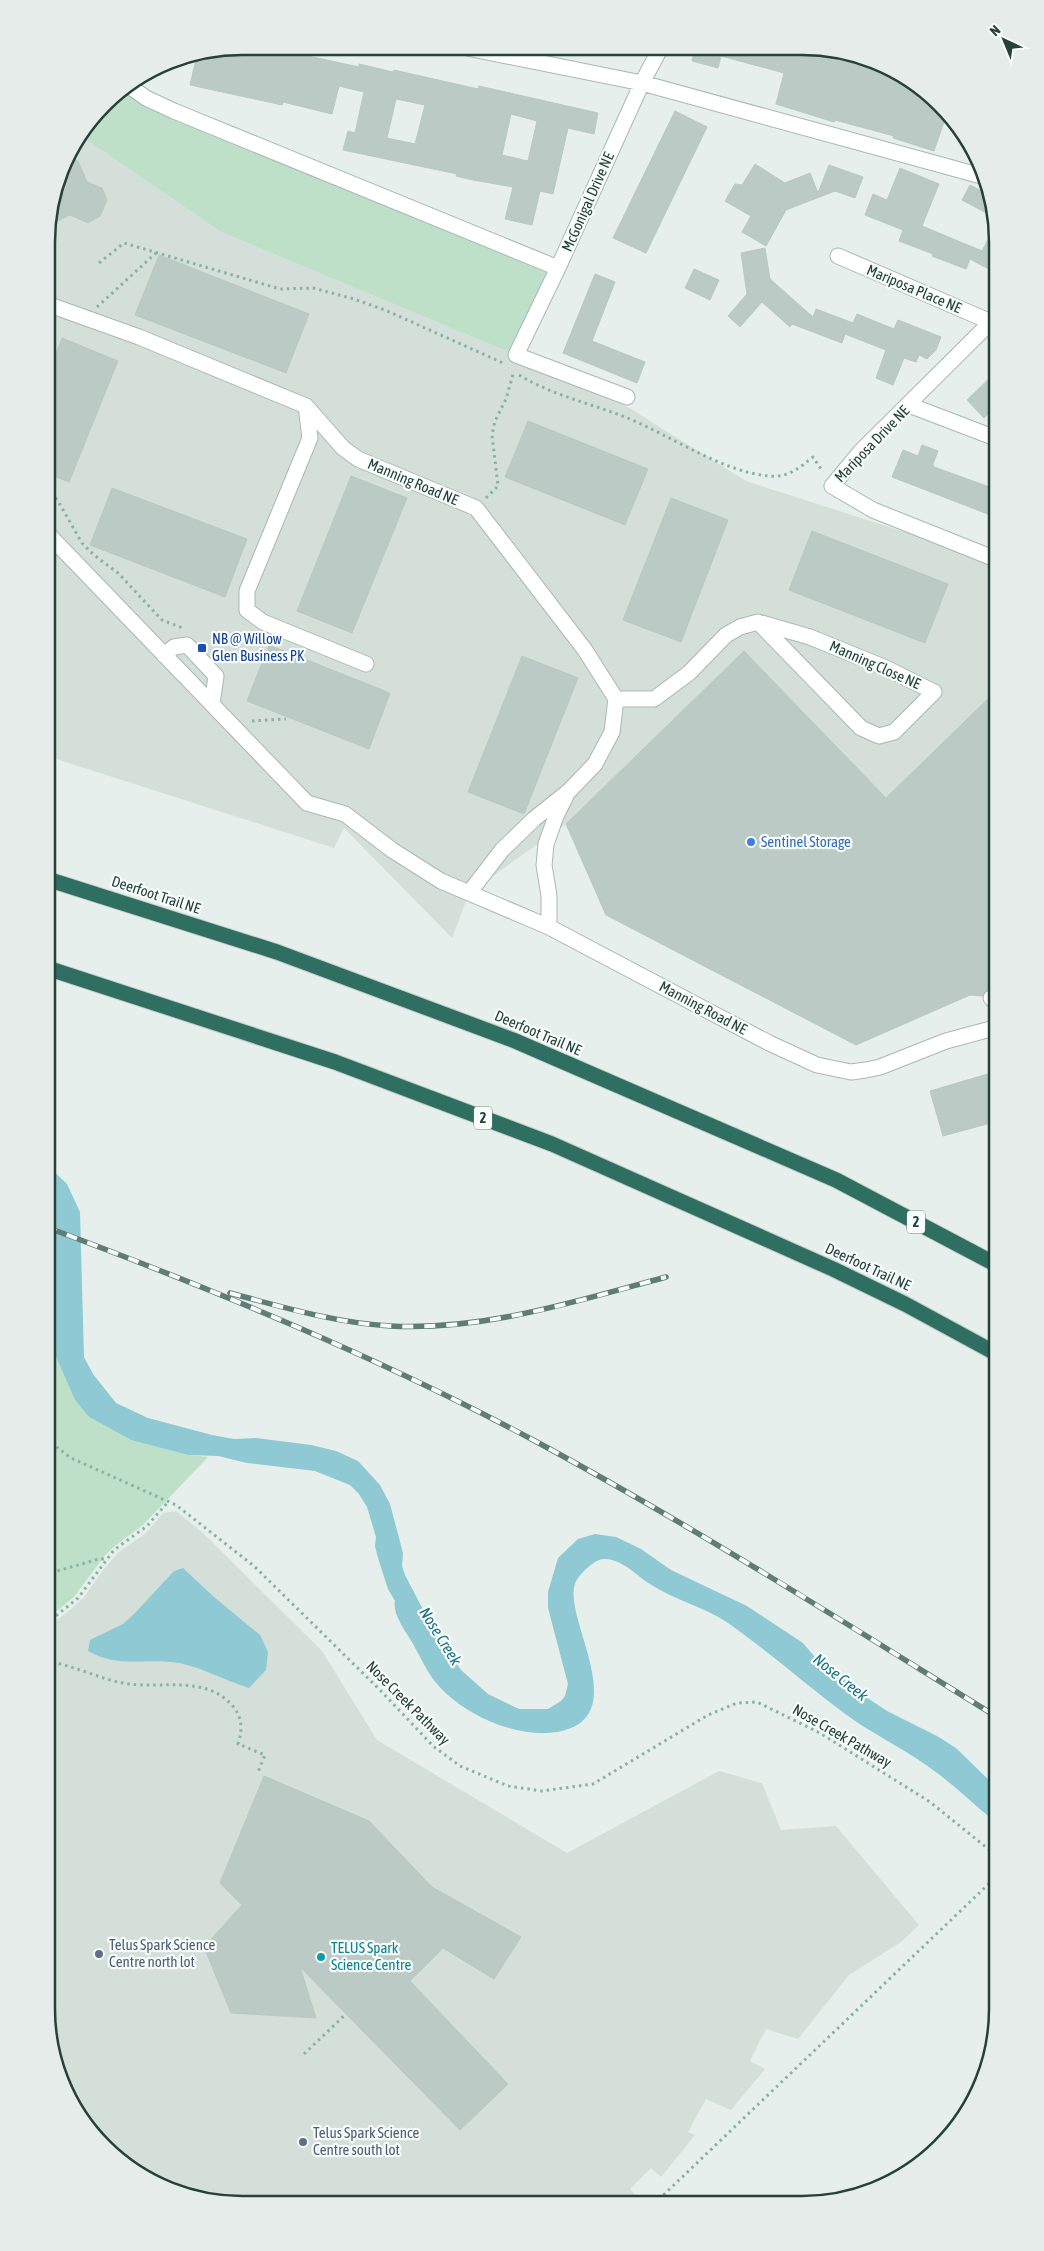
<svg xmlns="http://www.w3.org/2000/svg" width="1044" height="2251" viewBox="0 0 1044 2251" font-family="'Asap Condensed',sans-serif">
<rect width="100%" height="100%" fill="#e6efeb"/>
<path fill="#d4dfda" d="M81 136 221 232 516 355 631 409 746 481 998 562V808L945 860 744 651 566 824 469 893 452 938 344 828 334 848 47 756V229L67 155Z
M176 1511 203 1533 322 1651 377 1740 567 1853 719 1771 762 1783 781 1830 836 1826 919 1925 901 1942 849 1975 798 2039 766 2029 750 2061 765 2069 731 2110 706 2099 688 2132 695 2135 661 2177 651 2168 630 2189 637 2197 631 2204 204 2201 155 2184 113 2156 79 2118 53 2060 46 2009V1628L69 1611 84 1597 104 1569 119 1552 146 1533 163 1513Z"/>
<path fill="#bfe0c8" d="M128 85 558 268 516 355 221 232 81 136 113 95Z
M46 1278 54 1280 47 1328 75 1400 89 1417 131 1440 188 1455 208 1457 143 1525 116 1545 106 1554 74 1597 46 1620Z"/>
<path fill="#8ec9d4" d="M46 1164 67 1184 80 1212 84 1357 93 1374 116 1403 148 1418 212 1435 234 1439 256 1438 311 1445 336 1451 358 1461 380 1485 390 1504 403 1553 402 1566 405 1575 430 1623 461 1670 488 1694 519 1709H548L561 1701 565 1696 568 1684 548 1608V1592L558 1558 578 1539 595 1534 616 1537 641 1549 671 1570 747 1606 803 1643 820 1663 834 1670 857 1691 887 1711 937 1736 956 1748 997 1788V1823C976 1807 958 1788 937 1773 908 1750 873 1735 844 1713 805 1684 768 1651 728 1623 703 1606 674 1600 650 1584 636 1575 623 1560 606 1559 598 1558 592 1564 586 1569 581 1574 575 1580 574 1588 568 1623 624 1706 571 1728 530 1745 465 1717 438 1685 427 1673 420 1656 412 1642 405 1631 392 1613 395 1601L388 1589 378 1558 375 1546 376 1537 367 1507 359 1494 350 1485 315 1471 247 1463 218 1456 188 1455 131 1440 89 1417 75 1400 55 1354 47 1328 54 1280 56 1213 46 1197Z
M183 1568 214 1597 260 1635 268 1652 266 1670 249 1688C225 1681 204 1668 179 1663 146 1657 120 1669 88 1651L90 1640 123 1624 135 1613 174 1571Z"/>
<path fill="#bbcac4" stroke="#b8c9c2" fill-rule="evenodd" d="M242 46H262L359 67V64L393 72 394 70 478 89 479 86 598 113 594 134 568 128 553 194 540 191 532 225 505 219 513 187 473 180 456 176 457 174 343 150 348 131 355 133 364 92 339 86 332 114 283 102 282 105 190 85 197 55ZM396 99 425 105 415 144 387 138ZM511 114 537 121 528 161 502 155Z
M695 49 818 50 838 56 848 61 893 73 894 70 931 95 947 113 934 151 893 138 894 136 835 120 834 122 776 104 784 73 721 56 718 68 692 61Z
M675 111 707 127 646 253 613 238Z
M66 156 78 161 87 182 102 188 107 200 100 216 88 223 70 215 57 221 52 208Z
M755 164 785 183 810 173 818 193 829 165 863 177 855 198 835 191 786 210 766 246 742 232 751 216 725 201 735 184 742 185Z
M900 168 939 184 922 226 982 251 996 225 998 274 970 259 966 269 932 256 933 254 899 241 903 230 865 215 873 194 887 200Z
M970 185 992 196 994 217 962 200Z
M765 248 770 279 813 317 816 309 853 323 857 314 894 329 898 320 941 337 936 350 927 359 919 355 916 362 904 358 893 385 876 378 886 350 845 334 842 343 792 324 790 327 762 302 740 327 728 316 747 294 741 253Z
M159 255 309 314 286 373 135 315Z
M694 269 719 280 710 300 685 288Z
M595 274 615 282 592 341 645 362 637 383 563 353Z
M62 338 118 361 69 482 47 473V376Z
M998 370V405L984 418 967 400Z
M528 421 648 469 625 525 505 477Z
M922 445 938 451 933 464 934 467 998 490V518L892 477 903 450 918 456Z
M351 476 407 498 352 633 297 611Z
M112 488 247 539 225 597 90 545Z
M671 498 728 520 681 642 623 620Z
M812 531 948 584 925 643 789 590Z
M269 645 390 693 369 749 247 701Z
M744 651 886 798 998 689V991L989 989 982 996 970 995 856 1045 606 915 566 824Z
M522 656 578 678 524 814 468 792Z
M998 1071V1121L943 1136 930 1091Z
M264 1776 369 1821 432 1887 521 1937 494 1979 443 1948 410 1981 508 2084 460 2130 300 1967 316 2018 231 2013 204 1947 242 1905 220 1883Z"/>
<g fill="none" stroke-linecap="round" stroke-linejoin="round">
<defs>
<path id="minor" d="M467 48 642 83 985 177
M128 85 146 98 174 111 558 268
M838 256 991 322
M47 304 139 337 306 406 343 448 358 459 476 508 585 650 616 699 612 732 595 764 569 791 534 819 502 850 469 893
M627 397 516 355 558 268 642 83 660 49
M909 405 998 439
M306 406 310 438 247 591V610L263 622 366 664
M47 533 307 803 345 814 392 850 441 881 549 927 769 1043 817 1065 851 1072 866 1070 880 1067 946 1041 998 1027
M998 560 873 510 832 486 861 451 998 315
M164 655 174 647 187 645 216 676 212 704
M616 699H654L689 673 726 635 740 627 758 622 810 637 886 668 934 692 894 732 879 736 861 728 758 622
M549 927V896L544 865 546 844 556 816 566 796
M991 998 998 1005"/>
<path id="highway" d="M47 879 277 952 513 1040 836 1180 997 1265
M47 968 335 1062 552 1144 833 1269 905 1304 997 1354"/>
</defs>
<use href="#minor" stroke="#a8b8b2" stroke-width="17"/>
<use href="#highway" stroke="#c2cac8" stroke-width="17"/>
<path stroke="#86b3a5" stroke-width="3" stroke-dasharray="2.5 4" stroke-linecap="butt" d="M99 263 124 243 280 289 313 288 354 299 385 310 503 363
M97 307 157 252
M519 375C552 395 589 403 625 417 670 435 722 472 769 476 788 478 799 468 813 457L823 472
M47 488 58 501 82 543 94 555 118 573 162 620 185 629
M486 498 498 486 492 435 495 421 506 399 514 371
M252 721 286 719
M46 1439 71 1458 176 1505 254 1566 380 1690 433 1746 460 1766 508 1786 542 1791 593 1784 708 1715 737 1703 757 1702 820 1733 930 1802 997 1856
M46 1565 57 1571 99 1559H106
M46 1624 78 1598 114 1550 147 1526 168 1502
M46 1661C73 1665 97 1678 123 1683 160 1690 203 1674 232 1705 242 1717 243 1729 238 1744L265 1755 258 1772
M304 2054 346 2014
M654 2204 997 1876"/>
<use href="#minor" stroke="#fff" stroke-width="15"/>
<use href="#highway" stroke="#2f6f62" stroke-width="15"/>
<defs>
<path id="rail" d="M46 1227C213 1289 378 1357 535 1441 693 1526 845 1623 997 1717
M230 1293C282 1307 336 1323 390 1326 484 1331 577 1301 666 1277"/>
</defs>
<use href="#rail" stroke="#5f7d75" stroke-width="5.5"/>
<use href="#rail" stroke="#f7fbf9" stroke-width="4" stroke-dasharray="11" stroke-linecap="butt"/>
</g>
<rect fill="#1a4fb4" stroke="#f7fbf9" stroke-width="2" x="197" y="643" width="10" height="10" rx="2.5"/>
<circle fill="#3f7fe0" stroke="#f7fbf9" stroke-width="2" cx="751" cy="842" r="5"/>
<g fill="#5c6f8a" stroke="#f7fbf9" stroke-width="2">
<circle cx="99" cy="1954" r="5"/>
<circle cx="303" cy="2142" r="5"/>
</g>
<circle fill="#0f9aa8" stroke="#f7fbf9" stroke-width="2" cx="321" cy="1957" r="5"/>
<g text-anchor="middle" stroke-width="4.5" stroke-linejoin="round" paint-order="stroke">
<g fill="#f7fbf9" stroke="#637a73" stroke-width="1">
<rect x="474" y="1106.5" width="18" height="23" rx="4"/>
<rect x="907" y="1210.5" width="18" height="23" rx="4"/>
</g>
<g font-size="14" font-weight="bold" fill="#24423a">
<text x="483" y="1123">2</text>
<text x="916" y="1227">2</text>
</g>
<g font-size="15" fill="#24423a" stroke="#f7fbf9">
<text transform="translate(588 202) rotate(-66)" y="5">McGonigal Drive NE</text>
<text transform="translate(914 289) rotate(23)" y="5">Mariposa Place NE</text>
<text transform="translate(872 444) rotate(-46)" y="5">Mariposa Drive NE</text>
<text transform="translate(413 482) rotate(23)" y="5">Manning Road NE</text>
<text transform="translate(875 665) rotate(24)" y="5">Manning Close NE</text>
<text transform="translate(156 895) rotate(18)" y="5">Deerfoot Trail NE</text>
<text transform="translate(703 1008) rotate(28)" y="5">Manning Road NE</text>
<text transform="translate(538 1033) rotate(23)" y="5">Deerfoot Trail NE</text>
<text transform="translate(868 1267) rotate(25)" y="5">Deerfoot Trail NE</text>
<text transform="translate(408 1703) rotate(45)" y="5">Nose Creek Pathway</text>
<text transform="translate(842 1736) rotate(30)" y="5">Nose Creek Pathway</text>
</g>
<g font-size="15" fill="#164399" stroke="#f7fbf9" text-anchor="start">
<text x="212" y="644">NB @ Willow<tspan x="212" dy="17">Glen Business PK</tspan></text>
</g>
<g font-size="15" fill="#366cbe" stroke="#f7fbf9" text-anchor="start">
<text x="761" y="847">Sentinel Storage</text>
</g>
<g font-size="15" fill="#4e5e75" stroke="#f7fbf9" text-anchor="start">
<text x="109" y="1950">Telus Spark Science<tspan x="109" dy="17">Centre north lot</tspan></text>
<text x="313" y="2138">Telus Spark Science<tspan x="313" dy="17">Centre south lot</tspan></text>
</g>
<g font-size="15" fill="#0d838f" stroke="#f7fbf9" text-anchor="start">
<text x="331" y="1953">TELUS Spark<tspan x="331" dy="17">Science Centre</tspan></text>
</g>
<g font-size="16" font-style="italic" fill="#1c6f80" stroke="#f7fbf9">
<text transform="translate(441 1636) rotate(58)" y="6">Nose Creek</text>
<text transform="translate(841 1677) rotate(39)" y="6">Nose Creek</text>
</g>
</g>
<path d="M0 0H1044V2251H0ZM242 55H802A187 187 0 0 1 989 242V2009A187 187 0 0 1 802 2196H242A187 187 0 0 1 55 2009V242A187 187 0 0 1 242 55Z" fill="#e6ecea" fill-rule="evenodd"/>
<path fill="none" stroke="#24423a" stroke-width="2.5" d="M242 55H802A187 187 0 0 1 989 242V2009A187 187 0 0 1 802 2196H242A187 187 0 0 1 55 2009V242A187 187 0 0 1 242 55Z"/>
<g transform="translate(1004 40) rotate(316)" stroke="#f7fbf9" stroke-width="4" paint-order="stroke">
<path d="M0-4L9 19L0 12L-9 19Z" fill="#24423a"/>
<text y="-8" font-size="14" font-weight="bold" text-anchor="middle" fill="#24423a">N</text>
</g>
</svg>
